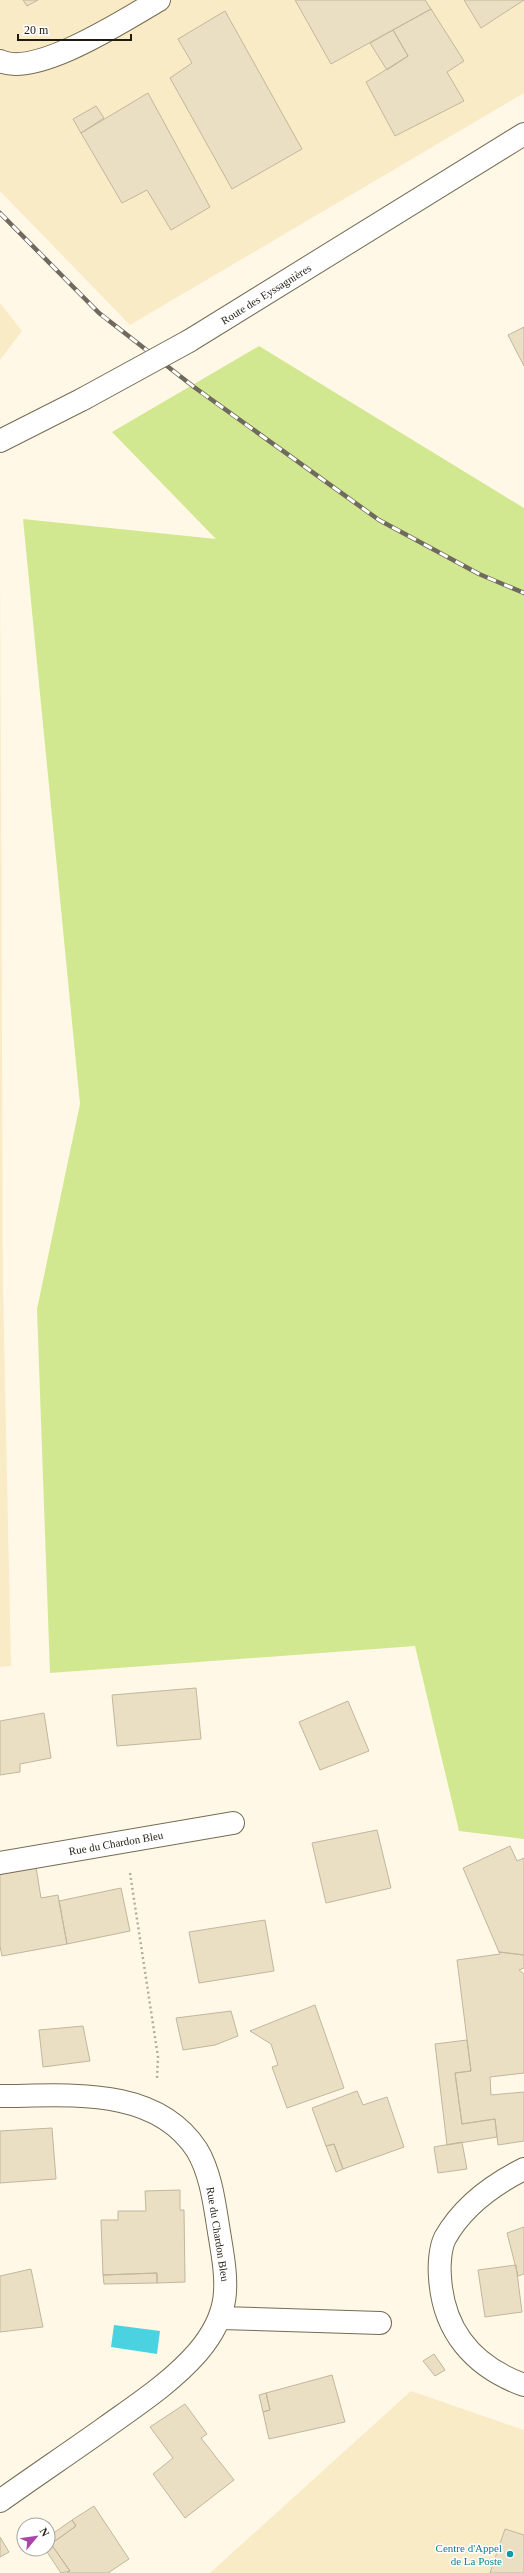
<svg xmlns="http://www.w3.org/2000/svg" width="524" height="2573" viewBox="0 0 524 2573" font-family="'Times New Roman',serif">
<rect width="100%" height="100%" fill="#fff8e7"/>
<path fill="#faebc7" d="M0 0H524V93L130 325 0 191Z
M0 303 22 331 0 360Z
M0 555 3 1287 11 1666 0 1667Z
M411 2391 524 2430V2573H210Z"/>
<path fill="#d1e890" d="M259 346 524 508V1839L459 1831 415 1646 50 1673 37 1309 80 1104 23 519 216 539 112 432Z"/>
<path fill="#4ad2e0" d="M114 2325 160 2331 157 2354 111 2347Z"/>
<path fill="#eadfc3" stroke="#c2b79c" d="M23 0H38L27 6Z
M295 0H425L431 9 331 64Z
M464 0H524L481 28Z
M431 9 464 61 447 72 464 101 395 136 366 82 408 56 393 30Z
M225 11 302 149 232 189 170 78 192 63 178 39Z
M393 30 408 56 387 70 370 43Z
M148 93 210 207 171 230 147 190 122 203 81 133Z
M96 106 104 118 81 133 73 119Z
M524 327V366L508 335Z
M196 1688 201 1739 117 1746 112 1695Z
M348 1701 369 1751 320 1770 299 1722Z
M44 1713 51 1758 20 1764V1772L0 1775V1721Z
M377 1830 391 1888 326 1903 312 1843Z
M510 1846 517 1861 524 1858V1955L499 1952 463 1868Z
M36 1867 41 1898 58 1895 67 1944 2 1956 0 1946V1874Z
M121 1888 130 1931 67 1944 59 1901Z
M265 1920 274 1971 199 1983 189 1932Z
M499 1952 524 1955V1968L519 1970 524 1974V2073L490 2077 491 2095 524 2092V2141L498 2145 495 2119 462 2124 455 2073 471 2071 457 1960 500 1954Z
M315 2005 344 2088 287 2108 272 2067 278 2065 271 2044 250 2031Z
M231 2011 238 2036 215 2045 183 2050 176 2018Z
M83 2026 90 2061 43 2067 39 2030Z
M467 2040 471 2071 455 2073 462 2124 495 2119 497 2137 447 2145 435 2044Z
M357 2091 363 2105 387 2097 404 2147 343 2169 334 2144 326 2146 312 2108Z
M52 2128 56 2179 0 2183V2131Z
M462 2142 467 2169 438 2173 434 2147Z
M334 2144 343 2169 336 2172 326 2146Z
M180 2190V2210H184L185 2282 157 2283V2273L103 2275 101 2220H118V2211H146L145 2191Z
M524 2227V2274L518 2276 507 2233Z
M516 2265 522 2312 485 2317 478 2270Z
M31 2269 43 2327 0 2332V2276Z
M157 2273V2283L104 2284 103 2275Z
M434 2354 445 2370 435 2376 423 2361Z
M332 2375 345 2422 269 2439 263 2412 270 2410 266 2393Z
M266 2393 270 2410 263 2412 259 2395Z
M185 2404 207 2434 201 2438 234 2480 185 2518 153 2474 173 2458 150 2427Z
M94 2506 129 2559 108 2573H67L70 2571 51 2544 76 2526 72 2520Z
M72 2520 76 2526 51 2544 70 2571 61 2573 45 2549H48V2537Z
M505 2529 524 2535V2573H490Z
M0 2537 9 2552 0 2557Z"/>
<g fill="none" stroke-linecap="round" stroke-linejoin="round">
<defs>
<path id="minor" d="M0 61C36 78 126 19 159 0
M0 1863 233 1823
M0 2096C66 2096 155 2085 197 2150 212 2175 215 2209 220 2238 228 2286 231 2313 198 2352 172 2382 138 2404 106 2427 71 2452 35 2476 0 2501
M524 2169C492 2185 463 2206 445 2238 440 2248 439 2266 440 2277 443 2331 474 2367 524 2385
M221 2318 380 2323"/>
<path id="major" d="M189 341 524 134
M0 441 83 399"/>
</defs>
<use href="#minor" stroke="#766c53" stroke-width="24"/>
<use href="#major" stroke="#766c53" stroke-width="24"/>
<path stroke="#b3ad9e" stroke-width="2.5" stroke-dasharray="2 3" stroke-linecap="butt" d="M130 1873 158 2057 157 2079"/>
<use href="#minor" stroke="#fff" stroke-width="22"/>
<use href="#major" stroke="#fff" stroke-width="22"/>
<defs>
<path id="rail" d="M0 213 99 313 194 387 379 520 479 574 524 593"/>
</defs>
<use href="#rail" stroke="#6f6a5d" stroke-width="4.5"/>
<use href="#rail" stroke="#fff" stroke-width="3" stroke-dasharray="9" stroke-linecap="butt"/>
<defs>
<path id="major-bridge" d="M83 399 189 341"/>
</defs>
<use href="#major-bridge" stroke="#766c53" stroke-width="24" stroke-linecap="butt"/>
<use href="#major-bridge" stroke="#fff" stroke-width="22"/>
</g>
<circle fill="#0f9aa8" stroke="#fff" stroke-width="1.5" cx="510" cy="2554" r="4"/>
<g text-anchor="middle" stroke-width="3" stroke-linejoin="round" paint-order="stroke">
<g font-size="11" fill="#1f1b10" stroke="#fff">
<text transform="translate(266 294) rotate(-32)" y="4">Route des Eyssagnières</text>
<text transform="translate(116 1843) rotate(-10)" y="4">Rue du Chardon Bleu</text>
<text transform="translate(218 2234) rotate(81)" y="4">Rue du Chardon Bleu</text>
</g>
<g font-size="11" fill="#0d838f" stroke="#fff" text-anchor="end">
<text x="502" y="2552">Centre d'Appel<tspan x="502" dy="13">de La Poste</tspan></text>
</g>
</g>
<g transform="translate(36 2537) rotate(61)"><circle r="19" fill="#ffffff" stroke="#a5a49f"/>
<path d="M0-3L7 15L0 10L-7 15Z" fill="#a945ab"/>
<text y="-6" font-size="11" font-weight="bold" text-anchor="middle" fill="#1f1b10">N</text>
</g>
<path d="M18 34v6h113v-6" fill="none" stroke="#1f1b10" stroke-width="2"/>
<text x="24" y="34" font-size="12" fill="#1f1b10" stroke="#ffffff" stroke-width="3" paint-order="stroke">20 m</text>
</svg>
